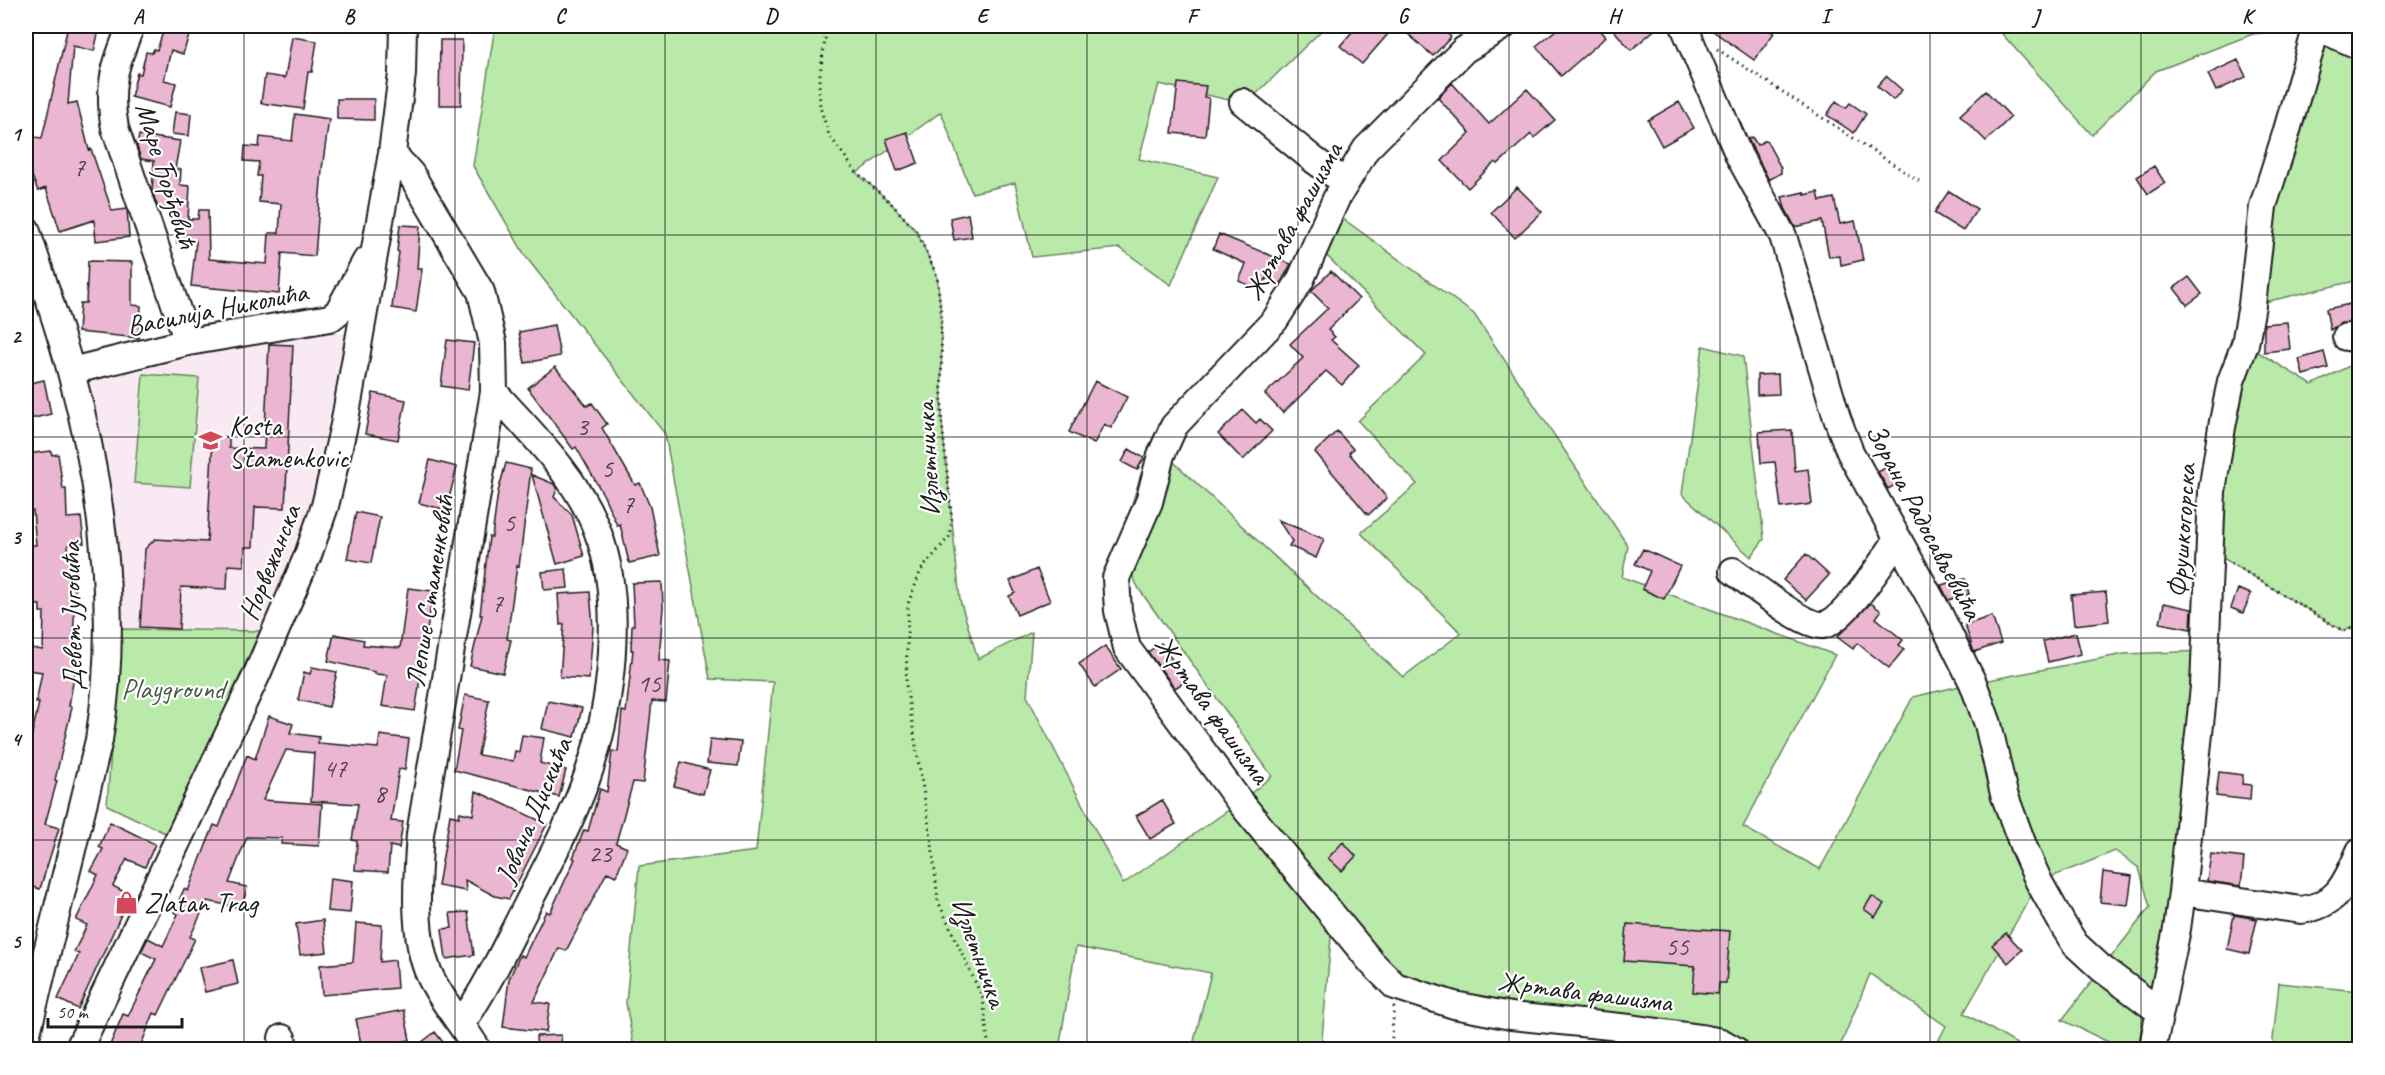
<svg xmlns="http://www.w3.org/2000/svg" width="2385" height="1075" viewBox="0 0 2385 1075" font-family="Caveat,sans-serif">
<rect width="100%" height="100%" fill="#fff"/>
<filter id="ink" filterUnits="userSpaceOnUse"><feTurbulence type="fractalNoise" baseFrequency=".0167" numOctaves="2"/><feDisplacementMap in="SourceGraphic" scale="12" xChannelSelector="R" yChannelSelector="G"/><feConvolveMatrix kernelMatrix="1 2 1 2 8 2 1 2 1" color-interpolation-filters="sRGB"/></filter>
<g filter="url(#ink)">
<path fill="#f9e9f2" d="M305 332 347 333 310 506 260 631 120 629 89 378 186 350Z"/>
<path fill="#b9eaa9" stroke="#6a8362" stroke-width="1.5" d="M495 26H1326L1246 104 1159 84 1139 159 1218 177 1171 285 1120 248 1032 257 1015 183 972 193 941 112 857 173 890 202 917 232 937 276 941 313 942 423 960 600 978 659 1032 632 1027 696 1123 884 1240 802 1272 776 1139 589 1123 557 1132 504 1141 474 1160 449 1403 677 1461 633 1361 533 1417 484 1358 421 1426 355 1322 251 1335 213 1474 314 1628 546 1622 577 1835 655 1743 827 1820 869 1913 697 1973 683 2124 654 2206 651 2152 1049H2123L2062 1020 2150 907 2139 868 2115 851 2039 882 1964 1013 2025 1049H1934L1946 1026 1870 974 1839 1049H1735L1395 986 1333 916 1321 1049H1192L1211 973 1076 947 1059 1049H634L626 1003 639 866 756 851 773 682 710 679 665 434 526 257 473 166Z
M1995 26H2317L2359 46V280L2252 305 2317 27 2253 34 2156 71 2092 135Z
M2245 344 2312 385 2359 361V626L2343 631 2208 549Z
M1703 346 1743 356 1764 539 1751 557 1682 494Z
M143 374 199 378 190 487 134 483Z
M120 629 260 631 169 835 107 805Z
M2279 983 2359 991V1049H2272Z"/>
<path fill="#ebb6d2" stroke="#1c1c1c" stroke-width="1.5" d="M68 26H100L94 51 73 46 68 104 77 102 89 150 91 149 112 211 127 209 129 237 96 241 94 220 60 231 46 188 38 191 28 166 26 167V136L42 138Z
M165 26H178L191 29 183 54 171 50 164 80 176 83 170 107 131 97 137 73 141 74 146 52 152 53 154 49 157 50Z
M1357 26H1378L1388 34 1362 64 1340 46Z
M1399 26H1439L1451 37 1433 56Z
M1561 26H1597L1606 37 1561 76 1536 46Z
M1610 26H1659L1631 50Z
M1706 26H1763L1774 33 1754 60Z
M292 37 317 41 312 72H308L303 109 261 103 265 75 285 78Z
M440 40H462L461 105H439Z
M2238 60 2246 77 2216 91 2208 74Z
M1886 76 1902 90 1893 100 1877 86Z
M1178 83 1206 86 1204 97 1209 98 1205 136 1172 133Z
M1452 83 1489 124 1527 89 1555 120 1534 138 1531 134 1498 164 1495 162 1468 188 1442 161 1470 133 1438 98Z
M1986 91 2011 117 1986 141 1960 115Z
M337 99H374V120L337 119Z
M1836 101 1846 108 1850 103 1866 114 1854 133 1827 115Z
M1679 102 1694 128 1662 146 1648 120Z
M175 112 191 114 189 136 172 134Z
M295 114 329 119 322 169 315 256 282 253 279 294 191 286 196 241 177 243 175 209 158 208 152 191 154 161 141 159 137 147 139 135 180 141 175 169H181L180 185 190 186 188 219H198L199 210H208L209 259 267 264 269 233H279L281 204 259 202 261 176H257L259 162 244 161 245 146 259 147 260 137 292 141Z
M907 132 918 163 897 171 886 139Z
M1752 137 1757 145 1766 140 1781 168V173L1769 180 1748 139Z
M2154 166 2165 183 2148 194 2137 177Z
M1517 187 1542 212 1515 238 1491 212Z
M1949 191 1977 209 1963 231 1934 213Z
M1804 192 1805 195 1818 192 1820 201 1834 198 1840 224 1855 221 1863 260 1841 265 1840 256 1829 257 1822 221 1795 227 1785 208 1782 197Z
M968 214 972 237 954 240 950 218Z
M400 225 420 226 417 269H422L416 312 392 308 399 252 397 251Z
M1219 234 1291 264 1280 284 1266 278 1261 290 1239 281 1246 264 1213 249Z
M88 261 132 262V305L141 306 139 338 78 332 80 303H86Z
M1331 271 1359 299 1328 330 1335 337 1331 340 1359 365 1342 385 1326 371 1283 413 1265 394 1303 358 1290 344 1328 308 1311 291Z
M2189 277 2202 294 2187 305 2174 288Z
M2360 302V324L2341 323 2330 330 2326 309Z
M2287 322 2290 349 2264 352V324Z
M554 325 560 356 525 363 519 332Z
M447 340 474 343 468 390 441 386Z
M269 344 293 345 285 508 255 507 253 547H245L244 566 228 565 227 589 181 587 179 629 140 627 145 549 155 539 207 542 213 436 229 437V448L264 449Z
M2324 352 2328 368 2303 375 2299 359Z
M555 367 587 406 592 403 607 424 602 428 635 485 640 483 650 507 660 556 629 563 620 524 617 525 604 496 576 447 573 449 528 388Z
M1778 374 1779 394 1757 395V375Z
M44 380 51 414 26 420V384Z
M1095 381 1127 397 1111 428 1104 424 1094 444 1069 432Z
M373 393 406 400 398 440 365 434Z
M1243 410 1256 423 1260 419 1272 431 1243 460 1218 434Z
M1792 430 1795 471 1808 469 1812 504 1781 508 1775 462 1761 463 1759 432Z
M1337 431 1353 449 1349 453 1387 498 1368 515 1315 452Z
M1129 449 1144 458 1137 470 1122 462Z
M51 451 52 455 58 454 63 489H66L67 518 81 517 84 543 68 545 70 586H75L73 652 78 653 69 706 72 707 55 780 57 781 45 824 59 828 40 889 26 885V760L39 703H36L42 672 28 670 31 648 43 650 44 612H40V605L26 604V545H36L33 511H26V454Z
M430 460 457 467 446 510 419 503Z
M506 463 531 469 519 567 517 566 507 639 511 640 503 673 470 666 482 615H480L489 537H492L498 492Z
M1887 467 1897 484 1888 489 1878 472Z
M532 475 554 484 557 489 554 497 572 515 584 556 557 564Z
M356 512 380 517 371 563 347 559Z
M1278 520 1324 539 1316 558 1289 546 1292 541Z
M1643 549 1680 566 1664 599 1642 589 1650 571 1635 564Z
M1806 554 1829 575 1806 600 1783 580Z
M566 569 568 588 544 590 542 572Z
M1037 569 1050 601 1017 615 1009 596 1015 593 1010 581Z
M1965 579 1969 594 1948 600 1941 585Z
M662 582 663 607 659 660 670 661 666 702 652 701 643 783 633 782 616 843 627 848 616 876 607 872 566 951 559 948 534 1002 550 1004 546 1032 503 1027 509 979 520 955 524 957 546 911 550 913 575 859 573 858 584 830 588 831 600 789 607 792 612 751 618 752 622 711 626 712 633 650H631L632 625H634L632 583Z
M408 588 433 591 427 631 423 630 419 687 415 711 382 706 387 675 375 674V672L328 661 334 634 364 640 363 645 400 648Z
M2238 589 2251 594 2243 613 2231 608Z
M590 592 593 627 589 679 560 677 564 624 560 625 558 594Z
M2106 592 2109 621 2074 625 2071 595Z
M1871 603 1881 611 1876 618 1903 640 1899 645 1904 649 1889 668 1857 643 1853 649 1837 637Z
M2164 603 2192 609 2191 629 2160 623Z
M1992 616 2001 643 1974 652 1965 625Z
M2076 633 2081 654 2048 662 2043 641Z
M1161 643 1186 681 1175 688 1148 652Z
M1105 646 1121 669 1095 687 1079 664Z
M312 667 337 672 329 707 298 700 304 672 310 674Z
M465 695 489 700 478 755 513 761 515 751 519 752 522 735 544 738 540 763 566 770 559 797 454 770 461 731 458 730Z
M548 701 582 708 575 737 542 729Z
M269 716 293 724 290 733 319 737 318 743 378 748 380 735 409 739 405 770 399 769 391 821 403 822 399 848 390 846 388 872 355 870 357 841 352 840 358 804 311 801 314 753 286 750 263 800 322 804 319 846 281 844 282 838 247 837 229 883 247 887 242 908 207 901 190 937 195 939 158 1015 154 1013 139 1050H108L123 1014 128 1016 156 959 141 952 148 938 163 946 178 914 174 912 184 889 188 891 214 825 219 827 247 755 255 759Z
M710 739 741 742 738 766 707 763Z
M681 762 710 770 703 794 674 786Z
M2219 772 2243 775 2242 784 2251 785 2250 800 2216 796Z
M476 791 547 824 509 899 495 896 465 880 466 891 438 886 450 815 459 817 460 812 473 815Z
M1162 800 1176 824 1150 839 1136 816Z
M110 822 155 844 145 867 127 859 113 886 130 895 78 1009 58 999 79 954 74 952 87 925 76 920 98 875 91 871 103 849 99 847Z
M1343 842 1356 856 1342 871 1328 858Z
M2211 854 2244 858 2241 886 2207 881Z
M2103 872 2132 876 2128 905 2100 902Z
M330 878 353 881 350 913 327 911Z
M1872 896 1884 904 1875 917 1864 909Z
M468 912 474 955 446 959 442 929 452 928 450 913Z
M2234 915 2257 919 2249 954 2227 949Z
M323 920 327 952 300 955 296 924Z
M356 923 382 925 380 962 395 960 397 988 322 995 320 965 353 962Z
M1627 924 1730 931 1726 983H1719L1718 994 1693 992 1695 966 1624 961Z
M2006 933 2022 950 2008 963 1992 945Z
M233 960 238 984 205 992 199 968Z
M404 1010 410 1040 362 1049 356 1019Z
M435 1032 449 1050H412Z
M561 1035 562 1050H537L536 1036Z"/>
<g fill="none" stroke-linecap="round" stroke-linejoin="round">
<defs>
<path id="minor" d="M131 26C115 64 107 87 115 128L188 342
M1503 26 1464 50 1366 149 1336 199 1300 281 1275 320 1174 426 1161 455 1149 502 1116 578 1118 611 1127 648 1240 802 1372 963 1395 986 1454 1005 1511 1016 1630 1028 1701 1038 1721 1042 1735 1050
M1684 26 1739 156 1783 236 1837 418 1850 452 1938 612 1973 683 1988 724 2004 794 2024 848 2039 882 2063 925 2075 944 2101 968 2159 1011
M2317 27 2360 46
M1243 102 1314 160 1346 183
M392 153 411 174 481 292 493 343 494 392 420 834C417 875 412 938 430 976 442 1002 463 1025 478 1050
M26 229C41 276 58 323 71 372 103 490 119 618 99 740L26 1037
M2346 337 2360 339
M71 371 188 342 330 318 338 312 366 261
M1733 571C1750 583 1804 627 1823 625 1844 622 1885 558 1898 539
M2182 892 2301 910C2339 905 2346 882 2360 851
M462 1023C487 987 506 946 526 907 547 866 570 824 586 780 612 709 625 602 597 530 576 476 532 434 494 392
M282 1038 285 1050
M78 1050 257 674 308 555 325 506 344 425 392 153 402 74 403 26
M2152 1050 2177 929 2182 892 2204 687 2212 491 2222 427 2231 381 2245 344 2252 305 2263 206 2285 137 2317 26"/>
</defs>
<use href="#minor" stroke="#1c1c1c" stroke-width="30"/>
<path stroke="#1c1c1c" stroke-width="3" stroke-dasharray="1.5 4.5" stroke-linecap="butt" d="M827 26 819 81 820 107 829 135 857 173 890 202 917 232 937 276 941 313 942 423 952 521 949 537 921 570 908 604 906 685 932 844 938 901 983 999 989 1050
M1717 49 1919 181
M2231 563 2343 631 2360 626
M1391 1050 1394 1006"/>
<use href="#minor" stroke="#fff" stroke-width="26"/>
</g>
</g>
<path fill="none" stroke="#1c1c1c" stroke-width="1.5" stroke-opacity="0.55" d="M244 26V1050M455 26V1050M665 26V1050M876 26V1050M1087 26V1050M1298 26V1050M1509 26V1050M1720 26V1050M1930 26V1050M2141 26V1050M26 235H2360M26 437H2360M26 638H2360M26 840H2360"/>
<defs>
<symbol id="school-bare" viewBox="-9 -9 18 18"><path d="M0-5L7-2L0 1L-7-2ZM-4 1L0 2.5L4 1V4Q0 6-4 4Z" fill="#d1495b" stroke="#fff" stroke-width="2.5" paint-order="stroke"/></symbol>
<symbol id="shop-bare" viewBox="-9 -9 18 18"><path d="M-5-2.5h2.3a2.7 3.5 0 0 1 5.4 0H5L5.5 6h-11ZM-1.5-2.5h3a1.5 2.3 0 0 0-3 0Z" fill="#d1495b" stroke="#fff" stroke-width="2.5" paint-order="stroke"/></symbol>
</defs>
<g fill-rule="evenodd">
<use href="#school-bare" x="194" y="424" width="33" height="33"/>
<use href="#shop-bare" x="110" y="886" width="33" height="33"/>
</g>
<g text-anchor="middle" stroke-width="4.5" stroke-linejoin="round" paint-order="stroke">
<g font-size="26" fill="#50424a">
<text x="79" y="176">7</text>
<text x="582" y="435">3</text>
<text x="607" y="477">5</text>
<text x="628" y="513">7</text>
<text x="509" y="531">5</text>
<text x="497" y="612">7</text>
<text x="649" y="692">15</text>
<text x="335" y="777">47</text>
<text x="380" y="802">8</text>
<text x="600" y="862">23</text>
<text x="1677" y="955">55</text>
</g>
<g font-size="28" fill="#1c1c1c" stroke="#fff">
<text transform="translate(167 175) rotate(73)" y="10">Маре Ђорђевић</text>
<text transform="translate(1292 221) rotate(-61)" y="10">Жртава фашизма</text>
<text transform="translate(217 308) rotate(-11)" y="10">Василија Николића</text>
<text transform="translate(927 459) rotate(-93)" y="10">Излетничка</text>
<text transform="translate(1925 521) rotate(62)" y="10">Зорана Радосављевића</text>
<text transform="translate(2181 531) rotate(-86)" y="10">Фрушкогорска</text>
<text transform="translate(269 562) rotate(-68)" y="10">Норвежанска</text>
<text transform="translate(429 591) rotate(-81)" y="10">Лепше Стаменковић</text>
<text transform="translate(71 616) rotate(-91)" y="10">Девет Југовића</text>
<text transform="translate(1213 709) rotate(54)" y="10">Жртава фашизма</text>
<text transform="translate(533 810) rotate(-67)" y="10">Јована Дискића</text>
<text transform="translate(980 952) rotate(70)" y="10">Излетничка</text>
<text transform="translate(1585 991) rotate(7)" y="10">Жртава фашизма</text>
</g>
<g font-size="28" fill="#1c1c1c" stroke="#fff" text-anchor="start">
<text x="229" y="435">Kosta<tspan x="229" dy="32">Stamenkovic</tspan></text>
<text x="144" y="912">Zlatan Trag</text>
</g>
<g font-size="28" fill="#4b5a46" stroke="#fff">
<text x="173" y="698">Playground</text>
</g>
</g>
<rect width="2385" height="1075" fill="none" stroke="#fff" stroke-width="66"/>
<path d="M48 1018v9h134v-9" fill="none" stroke="#1c1c1c" stroke-width="3"/>
<text x="57" y="1018" font-size="18" fill="#1c1c1c" stroke="#ffffff" stroke-width="4.5" paint-order="stroke">50 m</text>
<rect x="33" y="33" width="2319" height="1009" fill="none" stroke="#1c1c1c" stroke-width="2"/>
<g font-size="20" text-anchor="middle" font-weight="bold" fill="#1c1c1c">
<text x="138" y="23">A</text>
<text x="349" y="23">B</text>
<text x="560" y="23">C</text>
<text x="771" y="23">D</text>
<text x="982" y="23">E</text>
<text x="1192" y="23">F</text>
<text x="1403" y="23">G</text>
<text x="1614" y="23">H</text>
<text x="1825" y="23">I</text>
<text x="2036" y="23">J</text>
<text x="2247" y="23">K</text>
<text x="16" y="141">1</text>
<text x="16" y="343">2</text>
<text x="16" y="544">3</text>
<text x="16" y="746">4</text>
<text x="16" y="948">5</text>
</g>
</svg>
